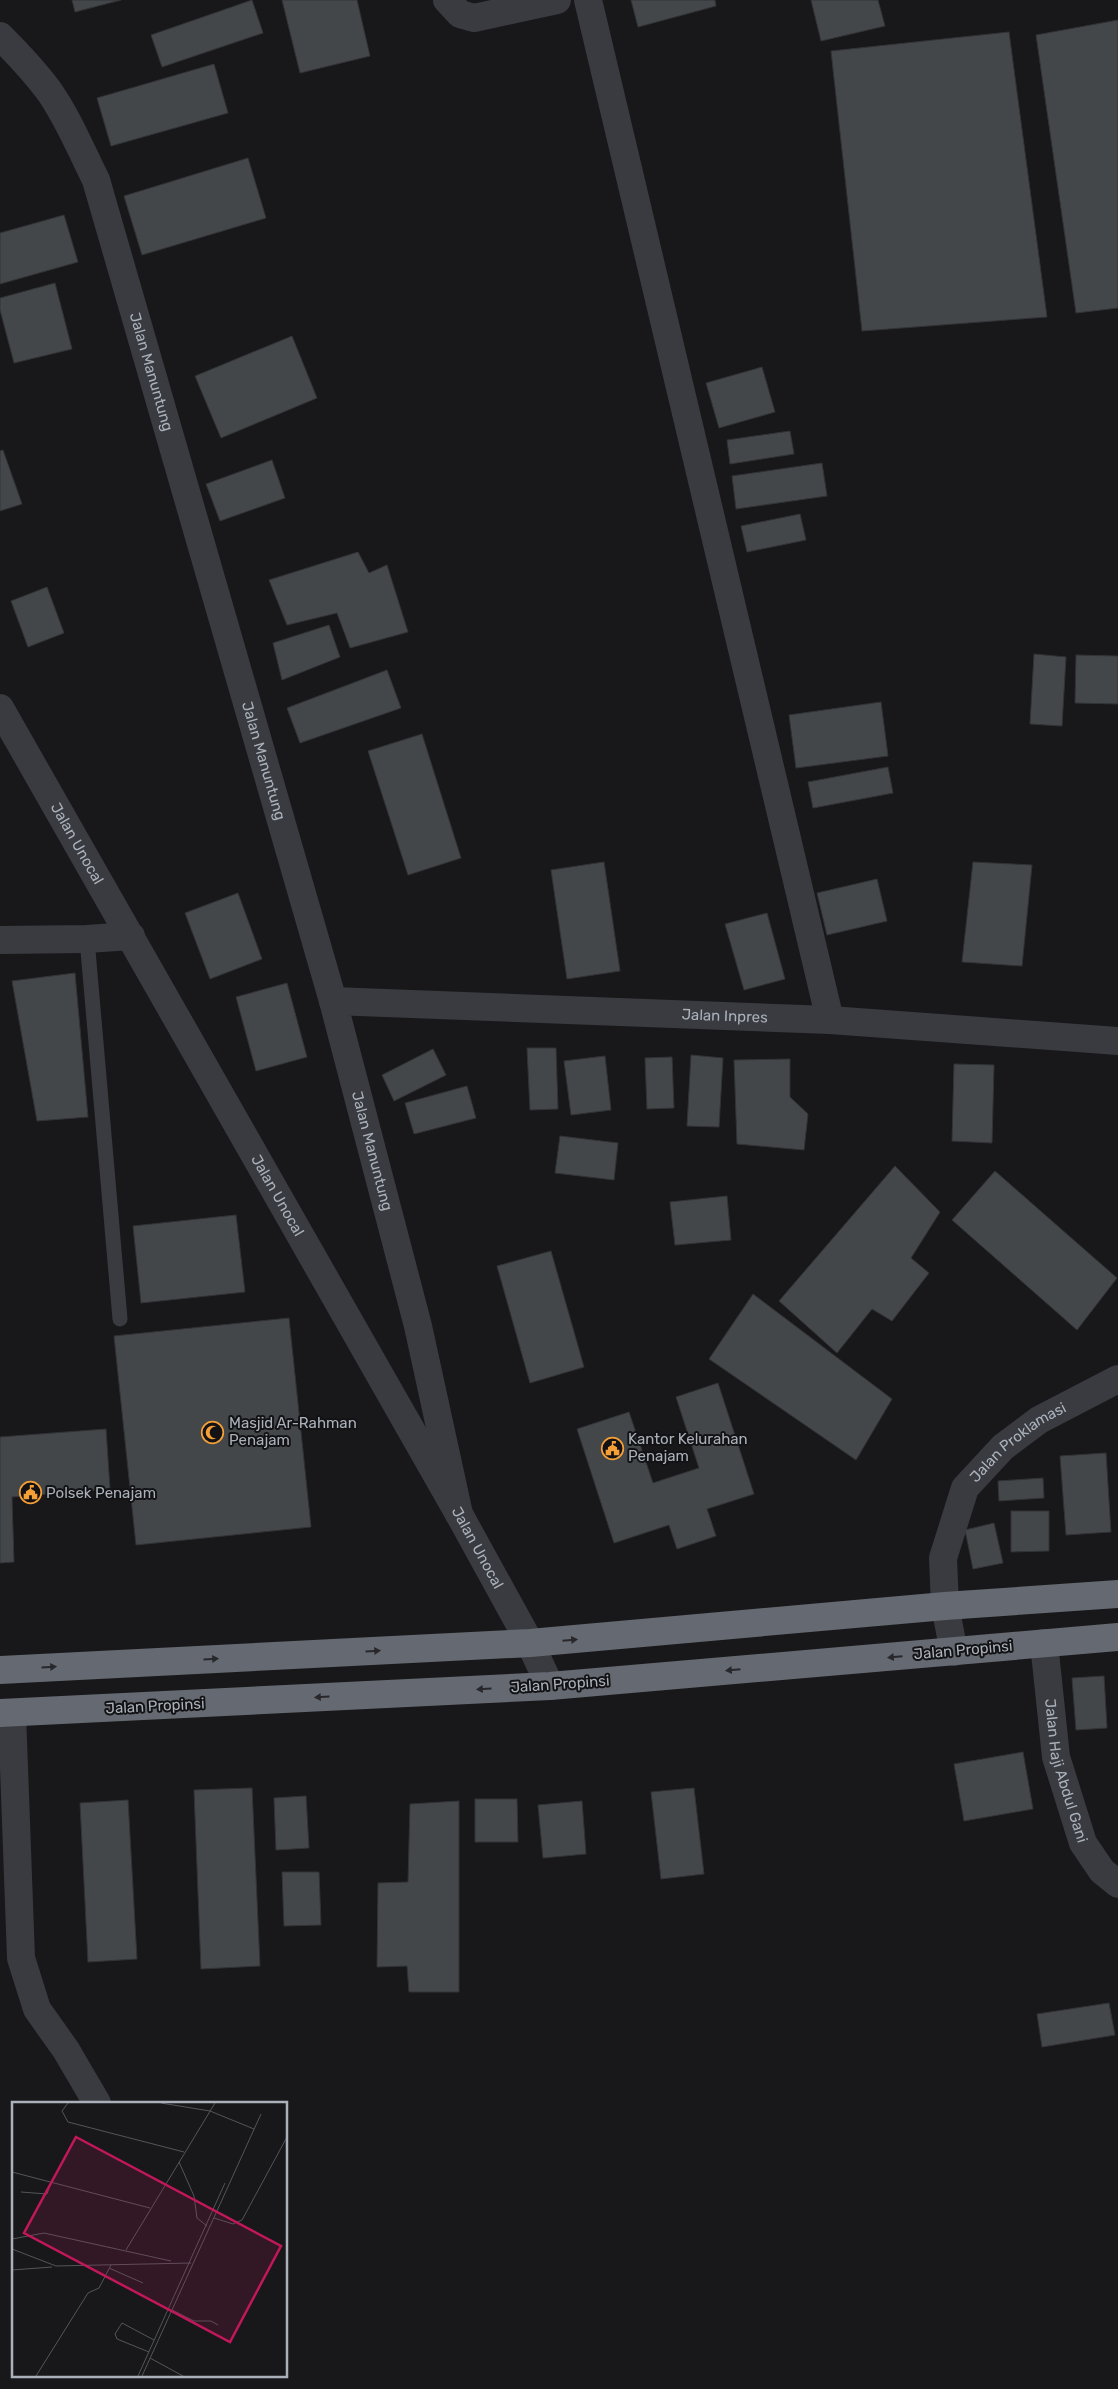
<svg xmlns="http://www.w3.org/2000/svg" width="1118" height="2389" viewBox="0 0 1118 2389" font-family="Rubik,sans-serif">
<rect width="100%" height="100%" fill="#18181a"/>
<path fill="#44474a" stroke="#323336" d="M72 0H121L75 12Z
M252 0 263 33 162 67 151 35Z
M282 0H357L370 56 300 73Z
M631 0H715L716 6 638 27Z
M811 0H878L885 26 821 41Z
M1118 20V308L1076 313 1036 35Z
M1009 32 1047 317 862 331 831 51Z
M214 64 228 113 111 146 97 98Z
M248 158 266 218 142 255 124 196Z
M64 215 78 262 0 284V233Z
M55 283 72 349 14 363 0 310V298Z
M292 336 317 398 221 438 195 376Z
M762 367 775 412 719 428 706 383Z
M790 431 794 454 730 464 727 440Z
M3 450 22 504 0 511V451Z
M272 460 285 498 220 521 206 484Z
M822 463 827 496 736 509 732 476Z
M800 514 806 540 747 552 741 526Z
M358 552 369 573 387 565 408 632 350 648 337 613 287 625 269 580Z
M47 587 64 633 28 647 11 601Z
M329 625 340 657 282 680 273 643Z
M1034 654 1066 657 1062 726 1030 724Z
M1076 655 1118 656V704L1075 703Z
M387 670 401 708 300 743 287 708Z
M881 702 888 756 796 768 789 715Z
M422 734 461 858 408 875 368 751Z
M888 767 893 793 813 808 808 782Z
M604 862 620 971 567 979 551 870Z
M973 862 1032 865 1022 966 962 962Z
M877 879 887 921 827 935 817 893Z
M238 893 262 959 210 979 185 913Z
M767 913 785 979 744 990 725 924Z
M75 973 88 1117 37 1121 12 981Z
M287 983 307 1057 256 1071 236 997Z
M527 1048H556L558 1109 530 1110Z
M433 1049 446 1075 394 1101 382 1075Z
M691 1055 723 1058 719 1127 687 1126Z
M605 1056 611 1110 571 1115 564 1061Z
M672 1057 674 1108 647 1109 645 1058Z
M790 1059V1097L808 1114 804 1150 737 1144 734 1060Z
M954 1064 994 1065 992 1143 952 1141Z
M467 1086 476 1118 414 1134 405 1103Z
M560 1136 618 1143 614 1180 555 1173Z
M895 1166 940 1212 911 1258 929 1273 892 1321 872 1309 837 1353 779 1301Z
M995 1171 1117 1278 1077 1330 952 1220Z
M727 1196 731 1240 675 1245 670 1202Z
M236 1215 245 1292 141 1303 133 1226Z
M551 1251 584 1367 530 1383 497 1266Z
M753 1294 892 1399 856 1460 709 1359Z
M289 1318 311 1527 136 1545 114 1336Z
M718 1383 754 1494 707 1509 716 1536 677 1549 669 1525 614 1543 577 1429 629 1412 653 1483 699 1468 676 1397Z
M106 1429 110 1489 12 1497 14 1562 0 1563V1437Z
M1106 1453 1111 1532 1066 1535 1060 1456Z
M1043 1478 1044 1498 999 1501 998 1481Z
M1011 1511H1049V1551L1011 1552Z
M994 1523 1003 1563 973 1569 965 1530Z
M1104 1676 1107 1728 1076 1730 1072 1678Z
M1023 1752 1033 1809 964 1821 954 1764Z
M252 1788 260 1966 201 1969 194 1790Z
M694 1788 704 1874 661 1879 651 1792Z
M306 1796 309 1848 276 1850 274 1798Z
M475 1799H517L518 1842H475Z
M128 1800 137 1959 88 1962 80 1803Z
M459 1801V1992H409L407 1966 377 1967 378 1883 408 1882 410 1804Z
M582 1801 586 1854 543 1858 538 1805Z
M282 1872H319L321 1925 284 1926Z
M1109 2003 1115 2035 1042 2047 1037 2014Z"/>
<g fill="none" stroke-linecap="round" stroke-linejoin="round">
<path stroke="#393b40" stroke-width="15" d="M87 939 120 1319"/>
<g stroke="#393b40" stroke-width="28">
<path d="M447 0 460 14 474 18 557 0"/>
<path d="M588 0 830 1020"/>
<path id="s1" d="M0 36C17 53 34 71 49 91 68 118 81 150 96 180L333 1001 418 1326 459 1514"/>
<path id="s2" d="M0 708 459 1514 530 1643 550 1686"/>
<path d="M0 940 87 939 131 936"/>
<path id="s3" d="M333 1001 830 1020 1118 1041"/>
<path id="s4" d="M1044 1643 1056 1757 1083 1843 1102 1871 1118 1884"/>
<path id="s5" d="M954 1652 945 1606 943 1558 965 1488 1003 1447 1039 1420 1118 1379"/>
<path d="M12 1713 21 1958 37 2009 66 2050 97 2103"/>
</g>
<path stroke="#656971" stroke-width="28" d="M0 1670 530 1643 945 1606 1118 1594
M0 1713 550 1686 1118 1637"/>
</g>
<defs><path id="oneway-solid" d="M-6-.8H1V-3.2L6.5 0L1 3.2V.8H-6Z" transform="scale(1.25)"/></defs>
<g fill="#28282c">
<use href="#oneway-solid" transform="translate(570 1640) rotate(-5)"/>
<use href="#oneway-solid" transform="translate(373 1651) rotate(-3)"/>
<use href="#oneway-solid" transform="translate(895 1657) rotate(175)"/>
<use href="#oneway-solid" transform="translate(211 1659) rotate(-3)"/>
<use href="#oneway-solid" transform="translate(49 1667) rotate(-3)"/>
<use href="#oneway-solid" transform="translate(733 1670) rotate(175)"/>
<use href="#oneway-solid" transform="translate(484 1689) rotate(177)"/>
<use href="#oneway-solid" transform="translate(322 1697) rotate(177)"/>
</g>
<defs>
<symbol id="mosque-ring" viewBox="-11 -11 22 22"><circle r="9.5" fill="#131315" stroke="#f59f36" stroke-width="1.5"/><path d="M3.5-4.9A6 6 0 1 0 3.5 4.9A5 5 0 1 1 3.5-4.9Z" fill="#f59f36"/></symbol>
<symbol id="civic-ring" viewBox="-11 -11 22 22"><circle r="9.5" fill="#131315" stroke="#f59f36" stroke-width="1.5"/><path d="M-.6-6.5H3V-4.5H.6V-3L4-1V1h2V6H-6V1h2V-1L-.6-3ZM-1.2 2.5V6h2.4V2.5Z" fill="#f59f36"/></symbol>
</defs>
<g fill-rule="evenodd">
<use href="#mosque-ring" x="200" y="1420" width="25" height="25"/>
<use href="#civic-ring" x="600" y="1436" width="25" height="25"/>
<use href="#civic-ring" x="18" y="1480" width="25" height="25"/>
</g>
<g text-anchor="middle" stroke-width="4" stroke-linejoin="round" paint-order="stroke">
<g font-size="15" fill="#aab1ba" stroke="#131315">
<text dy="5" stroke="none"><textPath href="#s1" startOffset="374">Jalan Manuntung</textPath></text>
<text dy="5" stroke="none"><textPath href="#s1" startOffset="779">Jalan Manuntung</textPath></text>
<text dy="5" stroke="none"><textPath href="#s2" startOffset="156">Jalan Unocal</textPath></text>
<text dy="5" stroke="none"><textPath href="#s3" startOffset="392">Jalan Inpres</textPath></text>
<text dy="5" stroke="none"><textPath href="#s1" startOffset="1184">Jalan Manuntung</textPath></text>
<text dy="5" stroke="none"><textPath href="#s2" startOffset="561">Jalan Unocal</textPath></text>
<text dy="5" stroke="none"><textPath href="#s5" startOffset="239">Jalan Proklamasi</textPath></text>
<text dy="5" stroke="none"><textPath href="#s2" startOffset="966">Jalan Unocal</textPath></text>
<text transform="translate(963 1650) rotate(-5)" y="5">Jalan Propinsi</text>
<text transform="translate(560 1684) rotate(-4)" y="5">Jalan Propinsi</text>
<text transform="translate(155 1706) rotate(-3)" y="5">Jalan Propinsi</text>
<text dy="5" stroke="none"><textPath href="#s4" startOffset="130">Jalan Haji Abdul Gani</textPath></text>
</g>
<g font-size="15" fill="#aab1ba" stroke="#131315" text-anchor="start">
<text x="229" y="1428">Masjid Ar-Rahman<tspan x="229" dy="17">Penajam</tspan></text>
<text x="628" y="1444">Kantor Kelurahan<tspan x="628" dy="17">Penajam</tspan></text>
<text x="46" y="1498">Polsek Penajam</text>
</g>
</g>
<g transform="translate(12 2102)">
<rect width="275" height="275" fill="#18181a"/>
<path fill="none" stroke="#52555a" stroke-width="1" d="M56 1 50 9 56 20 172 50M149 1 198 9 242 27M167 60 182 94 185 116 195 124M0 70 138 106M9 90 35 92 39 80M202 116 221 122 230 118 275 35M0 137 32 131 159 159M0 147 44 164 179 161M114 148 203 1M97 166 131 181M0 168 40 165M160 208 182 219H199L206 223M137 250 105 237 103 232 110 221 142 238M138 256 171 274M24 274 76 191 87 186 99 163M126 274 213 81M130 274 249 12"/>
<path fill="#c2185b" fill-opacity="0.15" stroke="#c2185b" stroke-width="2.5" d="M64 35 269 144 218 240 12 131Z"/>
<rect width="275" height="275" fill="none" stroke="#aab1ba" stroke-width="2.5"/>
</g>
</svg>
